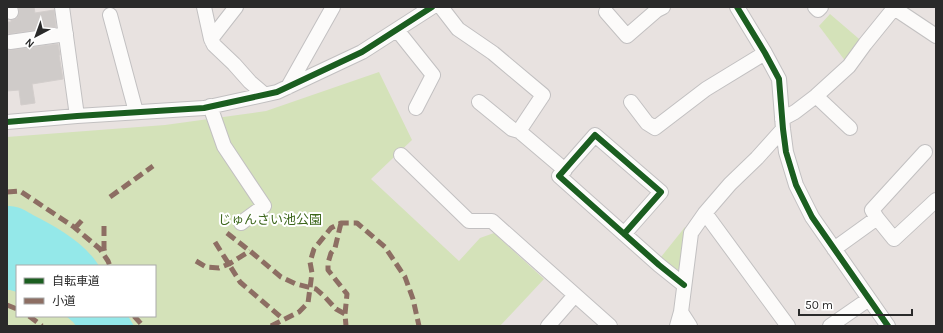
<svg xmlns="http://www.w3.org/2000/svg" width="943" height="333" viewBox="0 0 943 333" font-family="Karla,'Noto Sans JP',sans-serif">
<rect width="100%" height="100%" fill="#e8e2e0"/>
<path fill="#d4e2b9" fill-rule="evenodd" d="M830 14 865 44 849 66 819 26Z
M379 72 412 140 371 179 459 261 480 238 494 233 544 279 500 326H7V137L165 125 266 111ZM17 266H155V316H17Z
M685 227 688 231 683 268 677 270 661 257Z"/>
<path fill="#94e8e9" d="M7 206C10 206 13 206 16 207 22 208 28 212 33 215 57 227 85 243 99 266H17V292L10 290H7Z
M66 316H128L134 326H76L73 322Z"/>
<path fill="#cfcbc9" stroke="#d3cecc" d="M19 7H34L35 13 54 10 56 27 7 34V22H11V20H13L17 18 19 13Z
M58 44 60 55H59L63 79 32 84 35 103 21 105 19 90 7 91V50H11Z"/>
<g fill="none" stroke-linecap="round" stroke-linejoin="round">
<defs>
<path id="minor" d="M10 7 11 12
M62 7 77 116
M204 7 211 39
M236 7 211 39 214 45 234 64 250 82 264 94
M441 7 458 29 493 53 543 95 519 131 565 170
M737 7 765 53 779 79 783 129 786 152 796 185 812 217 888 326
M815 7 818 10 821 7
M894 8 936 36
M606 12 627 36 657 10 663 7
M110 15 136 112
M397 30 433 75 416 108
M10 42 66 34
M288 87 333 7
M816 96 850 128
M479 102 512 129 519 131
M631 102 647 123 655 128 706 89 765 53
M210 106 224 146 264 206 241 223
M782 119 795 112 816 96 849 66 865 44 895 7
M7 122 77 116 204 108 277 92 362 52 432 7
M401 155 469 221H492L610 326
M705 213 788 326
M877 218 894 239 936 200
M624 234 661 192 595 135 559 176 659 265 684 285
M834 249 877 218 872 210 925 152
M681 312 690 326
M548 326 575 295
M677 326 681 312 691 233 705 213 730 184 757 158 783 129
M830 326 869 299"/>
</defs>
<use href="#minor" stroke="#c2c0c1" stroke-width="16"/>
<use href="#minor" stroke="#fcfbfa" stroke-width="14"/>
<path stroke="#8d6e63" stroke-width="5" stroke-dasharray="10 5" stroke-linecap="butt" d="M7 192 20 191 74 227 100 249 108 261 110 266
M110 197 153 166
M341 223 335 248 331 253 328 263V270L347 294 345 314 346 326
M104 226V249L105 253
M75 228 84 218
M227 233 250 251 281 277 296 284 316 289 325 297 336 309 345 314
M215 242 240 282 283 319
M196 261 206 267 219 268 229 264 250 251
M7 305 17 309
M29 316 42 326
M134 316 143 326
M271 326 299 312 308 303 312 273 310 262 314 249 331 228 341 223H357L385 247 405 277 413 299 419 326"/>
<defs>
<path id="cycleway" d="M737 7 765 53 779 79 783 129 786 152 796 185 812 217 888 326
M7 122 77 116 204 108 277 92 362 52 432 7
M624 234 661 192 595 135 559 176 659 265 684 285"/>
</defs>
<use href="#cycleway" stroke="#fff" stroke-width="8"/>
<use href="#cycleway" stroke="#1b5e20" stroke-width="6"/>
</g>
<g text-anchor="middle" stroke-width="4" stroke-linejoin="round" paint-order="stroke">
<g font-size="13" fill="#3c661b" stroke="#fff">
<text x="270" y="224">じゅんさい池公園</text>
</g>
</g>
<rect width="943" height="333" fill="none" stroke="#2a2a2a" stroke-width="16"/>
<rect x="16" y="265" width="140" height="52" fill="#ffffff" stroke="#aaaaaa"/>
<rect x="24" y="278" width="20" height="6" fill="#1b5e20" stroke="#aaaaaa"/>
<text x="52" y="285" font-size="12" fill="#2a2a2a">自転車道</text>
<rect x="24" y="298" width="20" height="6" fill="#8d6e63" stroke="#aaaaaa"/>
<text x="52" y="305" font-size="12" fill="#2a2a2a">小道</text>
<g transform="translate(36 36) rotate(221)" stroke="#ffffff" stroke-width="3" paint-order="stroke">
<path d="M0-3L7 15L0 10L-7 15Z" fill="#2a2a2a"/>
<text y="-6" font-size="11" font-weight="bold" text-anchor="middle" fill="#2a2a2a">N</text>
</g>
<path d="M799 309v6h113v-6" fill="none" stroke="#2a2a2a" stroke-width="2"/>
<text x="805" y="309" font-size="12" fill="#2a2a2a" stroke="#ffffff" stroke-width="3" paint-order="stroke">50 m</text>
</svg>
